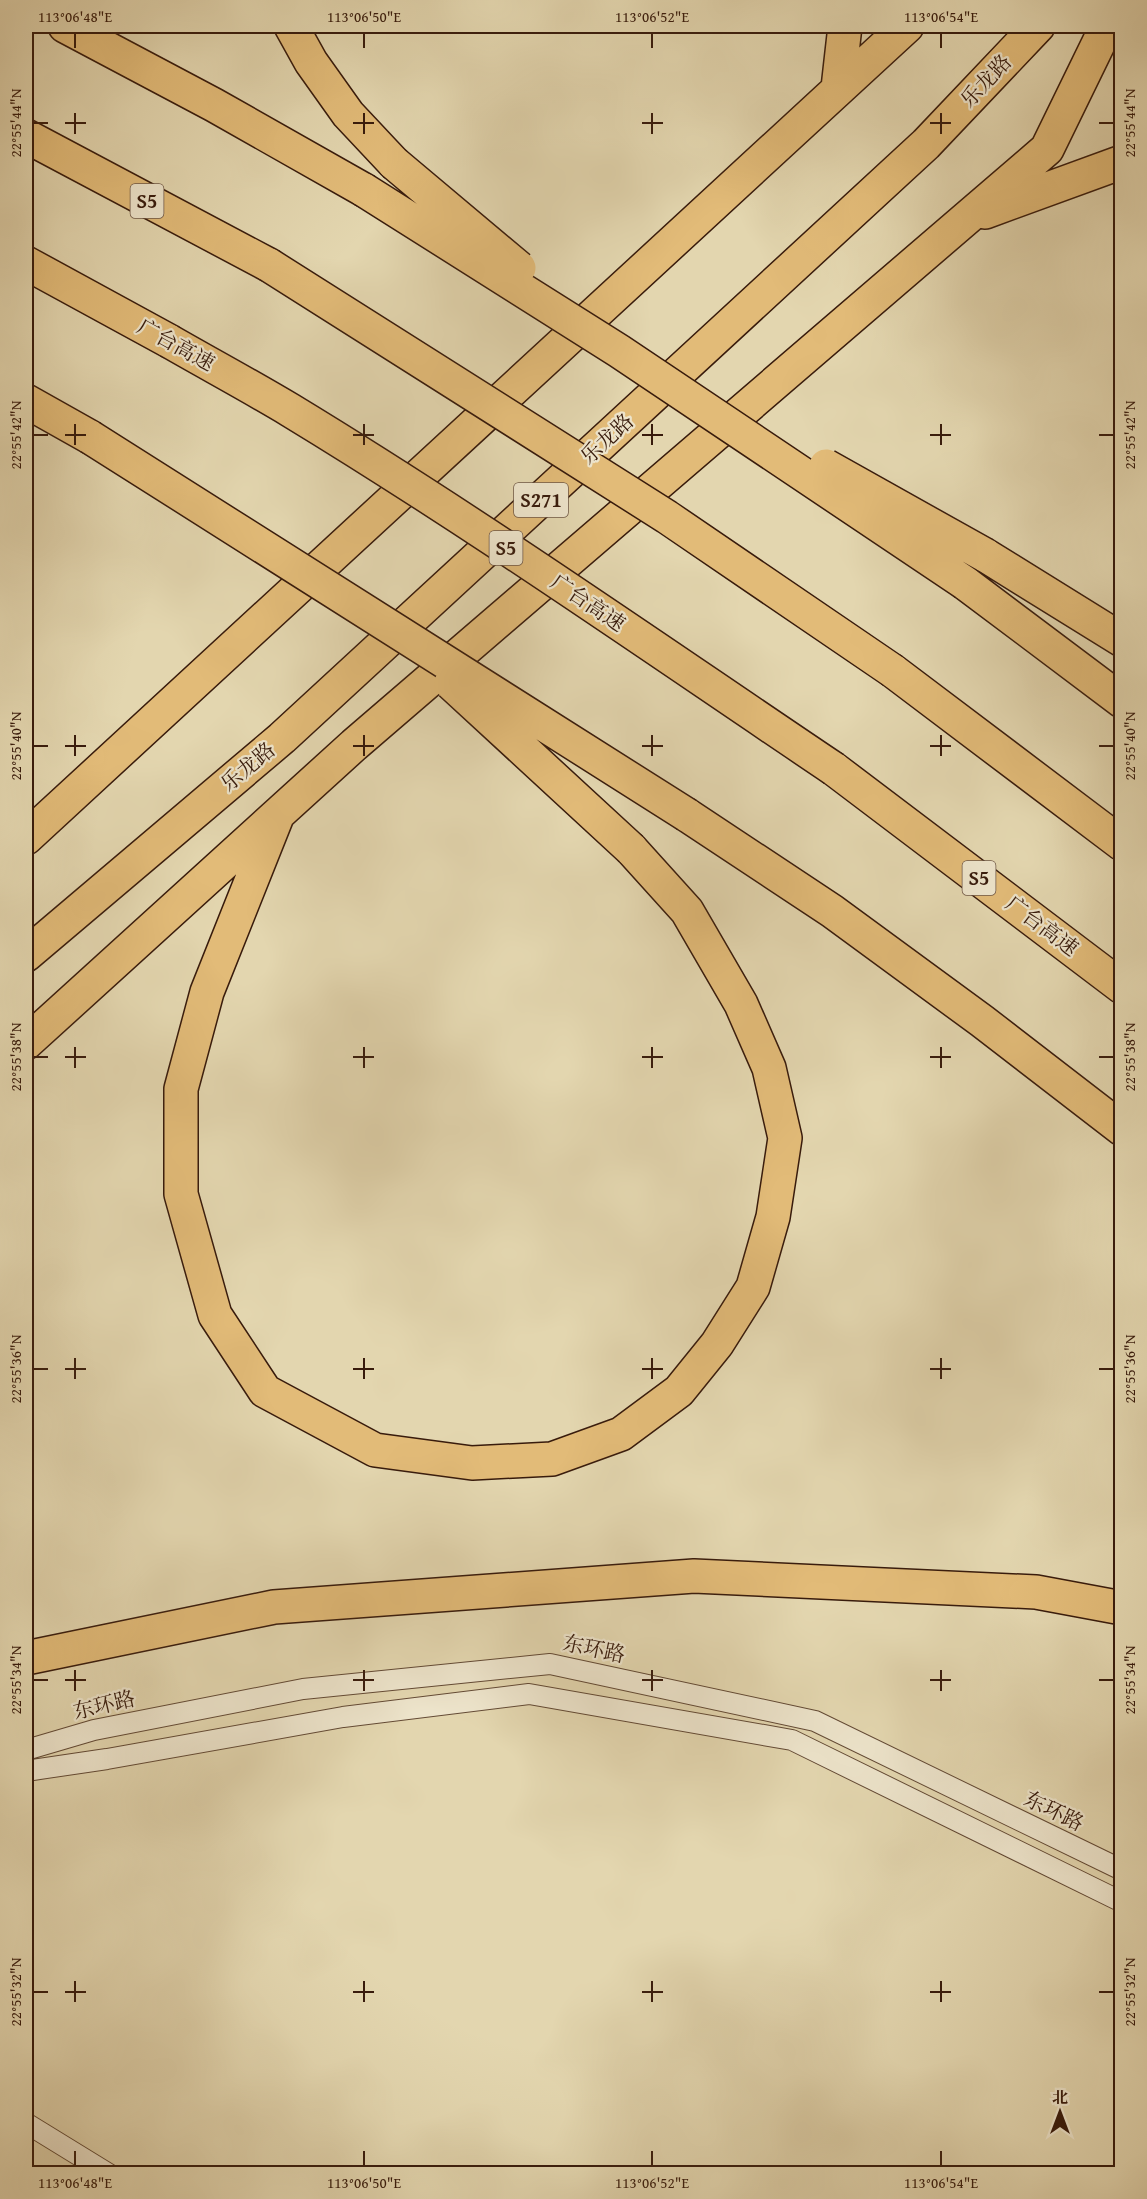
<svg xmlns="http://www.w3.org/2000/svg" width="1147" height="2199" viewBox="0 0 1147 2199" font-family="'Gentium Book Plus','Noto Serif SC',serif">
<rect width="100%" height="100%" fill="#e3d6af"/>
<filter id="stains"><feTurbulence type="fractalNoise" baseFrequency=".00333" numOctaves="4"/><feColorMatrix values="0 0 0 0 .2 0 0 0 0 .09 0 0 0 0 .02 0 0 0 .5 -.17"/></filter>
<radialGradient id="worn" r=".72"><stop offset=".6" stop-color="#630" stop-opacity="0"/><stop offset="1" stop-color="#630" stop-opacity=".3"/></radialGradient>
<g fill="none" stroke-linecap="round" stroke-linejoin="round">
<defs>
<path id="service" d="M26 1750 94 1730 303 1689 550 1664 815 1721 1122 1870
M26 1771 107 1759 343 1717 529 1694 792 1740 1122 1902
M26 2123 109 2174"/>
<path id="trunk" d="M65 26 214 105 364 190
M291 26 311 62 348 114 394 163
M838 88 845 26
M985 212 1122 162
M26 401 90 437
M985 555 1122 640
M965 583 1122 701
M278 814 207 992 181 1089V1194L215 1315 265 1391 375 1450 472 1463 552 1459 621 1434 679 1391 717 1344 753 1287 773 1217 785 1138 769 1068 741 1004 687 911 631 849
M687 815 832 911 982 1021 1122 1129
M26 838 907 26
M26 955 282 738 926 144 1038 26
M26 1043 354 745 1047 149 1107 26
M26 1658 274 1607 694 1576 1036 1592 1122 1608"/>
<path id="motorway" d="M26 136 269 265
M26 263 169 341
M893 671 1122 844
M834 769 1122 987"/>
</defs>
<use href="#service" stroke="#634a35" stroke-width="22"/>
<use href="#trunk" stroke="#381b0c" stroke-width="36"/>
<use href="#motorway" stroke="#381b0c" stroke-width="36"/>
<use href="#service" stroke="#ede4cb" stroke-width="20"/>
<use href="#trunk" stroke="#e2bb78" stroke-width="33"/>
<use href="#motorway" stroke="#e2bb78" stroke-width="33"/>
<defs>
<path id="trunk-bridge" d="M394 163 519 268
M364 190 619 351 965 583
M90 437 687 815
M826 466 985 555
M451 683 631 849"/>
<path id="motorway-bridge" d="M269 265 667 517 893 671
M169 341C209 364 250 386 290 410 476 523 654 648 834 769"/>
</defs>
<use href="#trunk-bridge" stroke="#381b0c" stroke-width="36" stroke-linecap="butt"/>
<use href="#motorway-bridge" stroke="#381b0c" stroke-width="36" stroke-linecap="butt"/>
<use href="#trunk-bridge" stroke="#e2bb78" stroke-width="33"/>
<use href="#motorway-bridge" stroke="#e2bb78" stroke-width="33"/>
</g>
<path fill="none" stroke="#381b0c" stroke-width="2" d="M75 33V48M364 33V48M652 33V48M941 33V48M75 113V134M364 113V134M652 113V134M941 113V134M33 123H48M65 123H86M353 123H374M642 123H663M930 123H951M1099 123H1114M75 424V445M364 424V445M652 424V445M941 424V445M33 435H48M65 435H86M353 435H374M642 435H663M930 435H951M1099 435H1114M75 735V756M364 735V756M652 735V756M941 735V756M33 746H48M65 746H86M353 746H374M642 746H663M930 746H951M1099 746H1114M75 1047V1068M364 1047V1068M652 1047V1068M941 1047V1068M33 1057H48M65 1057H86M353 1057H374M642 1057H663M930 1057H951M1099 1057H1114M75 1358V1379M364 1358V1379M652 1358V1379M941 1358V1379M33 1369H48M65 1369H86M353 1369H374M642 1369H663M930 1369H951M1099 1369H1114M75 1670V1691M364 1670V1691M652 1670V1691M941 1670V1691M33 1680H48M65 1680H86M353 1680H374M642 1680H663M930 1680H951M1099 1680H1114M75 1981V2002M364 1981V2002M652 1981V2002M941 1981V2002M33 1992H48M65 1992H86M353 1992H374M642 1992H663M930 1992H951M1099 1992H1114M75 2151V2166M364 2151V2166M652 2151V2166M941 2151V2166"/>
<g text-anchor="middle" stroke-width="4.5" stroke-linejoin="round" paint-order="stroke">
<g fill="#ede4cb" stroke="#6e5745" stroke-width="1.5">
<rect x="130.5" y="184" width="33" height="34" rx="4.5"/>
<rect x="514" y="483" width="54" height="34" rx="4.5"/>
<rect x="489.5" y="531" width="33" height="34" rx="4.5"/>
<rect x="962.5" y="861" width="33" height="34" rx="4.5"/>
</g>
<g font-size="20" font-weight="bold" fill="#381b0c">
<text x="147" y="208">S5</text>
<text x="541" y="507">S271</text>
<text x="506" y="555">S5</text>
<text x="979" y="885">S5</text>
</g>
<g font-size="21" fill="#381b0c" stroke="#ede4cb">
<text transform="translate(986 81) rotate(-47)" y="7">乐龙路</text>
<text transform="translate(176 345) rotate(29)" y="7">广台高速</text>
<text transform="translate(607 439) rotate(-43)" y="7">乐龙路</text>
<text transform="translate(588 603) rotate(34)" y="7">广台高速</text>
<text transform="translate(248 767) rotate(-40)" y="7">乐龙路</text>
<text transform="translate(1042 926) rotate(37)" y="7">广台高速</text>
<text transform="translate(594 1649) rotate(12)" y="7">东环路</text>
<text transform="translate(104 1705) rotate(-13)" y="7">东环路</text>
<text transform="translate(1054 1811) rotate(26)" y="7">东环路</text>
</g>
</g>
<rect width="1147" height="2199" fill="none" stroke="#e3d6af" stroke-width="66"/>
<g transform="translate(1060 2112)" stroke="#ede4cb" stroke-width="4.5" paint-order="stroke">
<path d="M0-4.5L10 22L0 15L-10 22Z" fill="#381b0c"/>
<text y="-9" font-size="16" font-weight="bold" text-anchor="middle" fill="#381b0c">北</text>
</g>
<rect x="33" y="33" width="1081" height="2133" fill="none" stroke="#381b0c" stroke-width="2"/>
<g font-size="15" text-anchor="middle" fill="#381b0c">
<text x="75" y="22">113°06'48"E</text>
<text x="364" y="22">113°06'50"E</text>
<text x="652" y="22">113°06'52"E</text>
<text x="941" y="22">113°06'54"E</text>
<text transform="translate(16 123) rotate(-90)" y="5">22°55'44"N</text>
<text transform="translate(1130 123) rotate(-90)" y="5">22°55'44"N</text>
<text transform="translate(16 435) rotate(-90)" y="5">22°55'42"N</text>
<text transform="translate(1130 435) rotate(-90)" y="5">22°55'42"N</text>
<text transform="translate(16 746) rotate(-90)" y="5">22°55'40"N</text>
<text transform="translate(1130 746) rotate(-90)" y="5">22°55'40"N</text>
<text transform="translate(16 1057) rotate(-90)" y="5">22°55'38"N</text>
<text transform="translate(1130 1057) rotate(-90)" y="5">22°55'38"N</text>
<text transform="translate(16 1369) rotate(-90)" y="5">22°55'36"N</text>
<text transform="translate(1130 1369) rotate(-90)" y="5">22°55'36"N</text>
<text transform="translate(16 1680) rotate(-90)" y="5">22°55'34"N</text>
<text transform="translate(1130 1680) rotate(-90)" y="5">22°55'34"N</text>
<text transform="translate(16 1992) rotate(-90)" y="5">22°55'32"N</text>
<text transform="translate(1130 1992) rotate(-90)" y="5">22°55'32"N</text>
<text x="75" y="2188">113°06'48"E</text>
<text x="364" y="2188">113°06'50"E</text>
<text x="652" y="2188">113°06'52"E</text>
<text x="941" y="2188">113°06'54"E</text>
</g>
<rect width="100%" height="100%" filter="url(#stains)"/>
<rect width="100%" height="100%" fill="url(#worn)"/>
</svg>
